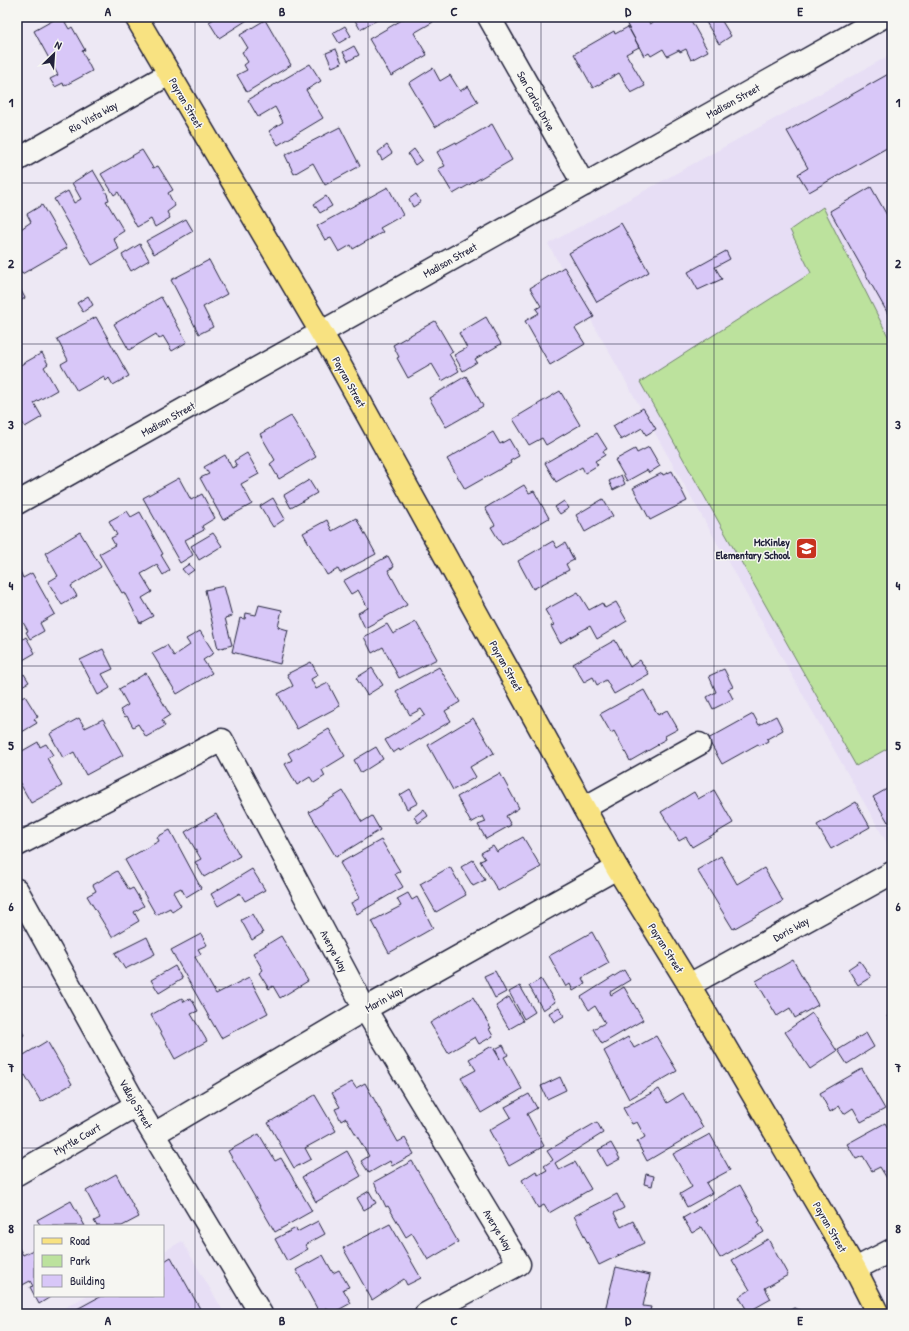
<svg xmlns="http://www.w3.org/2000/svg" width="909" height="1331" viewBox="0 0 909 1331" font-family="'Patrick Hand',sans-serif">
<rect width="100%" height="100%" fill="#ede8f4"/>
<filter id="ink" filterUnits="userSpaceOnUse"><feTurbulence type="fractalNoise" baseFrequency=".025" numOctaves="2"/><feDisplacementMap in="SourceGraphic" scale="8" xChannelSelector="R" yChannelSelector="G"/><feConvolveMatrix kernelMatrix="1 2 1 2 8 2 1 2 1" color-interpolation-filters="sRGB"/></filter>
<g filter="url(#ink)">
<path fill="#e7def5" d="M892 54V852L548 244Z
M182 1241 225 1314H54L86 1296H163V1252Z"/>
<path fill="#bce29d" stroke="#6f826c" d="M823 207 892 344V746L856 766 640 382 811 273 790 230Z"/>
<path fill="#d8c7f8" stroke="#22223b" d="M59 17H62L69 29 72 27 85 50 82 51 92 71 64 86 63 83 55 87 50 79 58 75 34 31Z
M217 17H252L219 38 209 22Z
M353 17H383L360 29Z
M407 17H430L433 22 414 33 427 55 391 76 369 39Z
M623 17H646L650 24 663 17H689L708 51 691 60 686 49 680 52 679 50 667 56 663 49 651 56 649 53 644 56Z
M703 17H722L720 18 731 36 719 44Z
M265 20 291 65 247 92 237 75 247 70 244 65 248 62 242 52 248 48 240 35Z
M345 26 351 36 339 43 333 33Z
M628 27 639 47 626 54 645 86 631 93 619 73 593 88 574 54 614 31 615 34Z
M354 46 359 55 348 61 343 52Z
M336 49 342 63 332 67 326 53Z
M310 64 321 81 306 90 323 118 278 145 269 131 283 122 275 107 258 117 248 100Z
M433 68 440 81 450 75 460 91 468 86 478 102 435 127 409 83Z
M892 72V145L809 192 798 174 808 168 787 131Z
M492 124 512 160 453 194 438 169 445 166 437 152 456 142 457 144Z
M340 127 360 166 325 185 313 163 294 174 285 155Z
M387 145 392 153 382 160 378 152Z
M414 149 422 160 415 165 408 154Z
M142 150 153 168 158 166 173 190 168 193 175 206 167 212 170 218 155 227 151 219 137 227 118 192 114 195 101 174Z
M93 170 107 194 109 200 106 201 124 231 113 238 119 249 92 265 54 199 68 191 74 203 81 199 72 183Z
M388 187 403 215 380 228 383 232 353 249 351 245 339 252 331 238 325 240 317 226Z
M871 187 892 224V321L830 211Z
M416 194 421 202 413 207 409 199Z
M326 196 332 206 320 213 314 204Z
M42 205 67 248 22 274 17 266V243L19 242 17 238 20 235 18 231 31 222 27 214Z
M186 219 193 231 154 254 146 241Z
M621 223 649 272 597 302 569 253Z
M140 244 149 260 131 271 122 255Z
M726 251 730 259 715 267 722 279 698 290 688 272Z
M209 260 227 294 203 307 213 327 199 334 171 280Z
M564 267 594 317 575 328 585 344 550 365 525 321 539 313 536 309 541 306 530 288Z
M17 283 25 298 17 303Z
M88 296 93 305 83 312 77 303Z
M161 297 187 342 172 351 163 336 159 339 156 334 129 350 114 324Z
M96 317 129 376 113 385 109 378 106 381 104 376 77 391 61 364 68 360 57 339Z
M486 317 501 344 475 359 477 362 463 371 454 355 467 348 459 333Z
M435 321 453 352 449 354 459 371 442 381 432 364 408 378 397 358 399 357 393 345Z
M42 353 48 364 44 367 57 390 34 403 42 417 25 427 17 414V367Z
M466 376 483 406 446 427 429 398Z
M560 391 580 425 546 445 542 438 529 445 513 419Z
M643 408 656 429 646 435 642 428 621 440 613 426Z
M291 416 316 457 279 479 270 464 275 460 260 434Z
M493 432 500 444 509 439 519 456 510 461 511 463 465 489 447 459Z
M597 433 607 449 603 451 605 455 595 461 598 465 585 473 582 467 556 482 545 463Z
M649 447 660 466 649 473 647 470 627 481 615 460 635 449 637 453Z
M247 453 259 474 241 484 252 504 223 520 200 478 209 474 204 467 225 455 232 468 237 466 234 461Z
M672 471 687 501 650 520 633 488 662 473 663 475Z
M621 475 625 484 613 490 609 481Z
M179 478 191 500 202 494 215 518 202 526 204 530 185 540 193 555 180 563 143 498Z
M309 480 317 493 291 508 284 495Z
M524 485 529 493 534 491 549 518 502 545 491 527 495 525 485 508Z
M273 498 285 519 273 527 260 506Z
M603 499 613 516 585 532 576 515Z
M564 501 569 508 560 514 555 507Z
M127 511 131 517 140 512 163 554 161 555 170 570 163 575 157 565 141 574 152 592 142 598 153 616 140 623 124 592 122 593 99 554 115 545 111 538 117 535 109 521Z
M356 518 376 554 340 573 338 569 327 575 303 533 327 520 332 531Z
M80 532 101 567 71 586 77 596 62 605 48 582 58 576 45 553Z
M213 533 222 546 199 560 191 546Z
M553 541 557 548 565 543 574 560 566 564 569 570 533 589 518 561Z
M388 556 394 567 388 570 407 605 365 628 358 613 368 608 358 590 351 594 343 581Z
M189 564 194 570 187 575 182 569Z
M20 571 23 578 32 573 55 614 40 623 44 631 30 639 26 632 28 631 17 612V572Z
M224 586 232 616 225 618 232 645 218 649 205 590Z
M578 592 589 610 602 603 605 608 616 602 627 621 597 639 590 626 560 643 551 626 554 625 545 610Z
M259 605 282 610 278 627 288 630 280 664 232 652 240 618 245 619 246 613 256 615Z
M416 622 437 659 399 678 383 647 372 653 364 637 387 624 393 634Z
M200 631 214 653 203 660 212 673 177 694 152 653 167 645 174 656 190 645 186 639Z
M26 637 35 653 23 660 17 650V643Z
M615 640 630 667 640 660 649 674 614 694 606 680 597 685 593 677 584 682 573 664Z
M103 649 113 669 102 674 110 688 98 695 80 660Z
M311 662 318 675 311 679 316 689 328 683 340 706 297 729 278 694 293 686 287 674Z
M439 667 460 702 445 711 451 721 400 751 399 749 393 753 385 740 425 715 421 709 410 715 396 691Z
M372 668 383 685 367 695 356 678Z
M724 669 733 687 728 689 733 699 713 709 707 697 716 692 709 676Z
M146 673 170 715 162 720 165 726 146 737 138 724 133 727 127 716 125 717 120 710 128 705 119 689Z
M24 674 29 682 18 688 17 678Z
M644 690 658 715 667 710 678 729 665 736 666 739 657 744 658 745 630 761 614 731 611 733 600 714Z
M21 696 22 698 25 696 38 717 34 719 37 723 17 735V699Z
M753 714 759 725 776 716 783 730 767 739 768 741 759 746 758 744 722 764 708 739Z
M79 718 85 728 103 719 123 755 86 775 74 752 63 758 50 734Z
M473 718 494 753 470 767 476 777 453 790 428 745Z
M329 729 345 756 322 770 325 776 314 783 310 777 297 785 285 764 292 760 288 753Z
M38 742 40 747 46 744 53 755 47 758 62 786 31 803 17 778V754Z
M376 747 383 759 361 773 354 760Z
M500 773 519 808 506 816 511 825 486 839 478 825 486 822 483 816 471 823 457 797Z
M892 786V820L888 822 873 797Z
M410 789 418 803 407 809 400 795Z
M714 790 733 823 692 847 686 837 679 841 661 812 694 792 698 799Z
M343 791 362 822 372 816 380 830 336 857 309 812Z
M856 802 870 827 831 849 817 825Z
M424 809 428 816 418 823 414 817Z
M216 814 240 856 204 877 195 862 201 859 185 832Z
M170 830 201 888 186 897 181 888 173 892 181 906 172 912 170 908 156 915 125 860 159 841 157 837Z
M523 837 541 867 498 891 480 861 485 859 481 853 493 846 497 852Z
M381 840 400 871 395 874 403 887 357 914 351 903 360 898 340 863Z
M721 856 737 884 764 868 783 901 733 929 697 870Z
M473 860 485 880 473 886 461 867Z
M450 867 466 895 436 912 420 884Z
M252 869 265 890 245 901 240 893 218 906 211 894Z
M117 871 129 890 133 888 144 906 134 912 139 921 112 937 87 896 96 891 93 885Z
M408 893 412 900 417 897 433 928 389 953 372 921 401 906 397 899Z
M252 914 263 933 252 940 241 920Z
M592 932 609 963 582 978 585 984 573 991 570 984 566 987 549 956Z
M201 934 207 945 198 949 201 954 195 957 216 994 249 977 268 1013 221 1038 171 950Z
M281 936 308 981 280 998 273 986 269 989 259 973 263 970 253 953Z
M147 937 155 954 125 969 115 953Z
M793 960 818 1005 795 1018 790 1008 777 1016 756 981Z
M860 961 871 977 858 985 848 969Z
M175 966 182 979 159 993 151 980Z
M624 970 630 980 610 992 611 995 624 987 643 1020 602 1044 593 1029 605 1023 595 1006 589 1010 581 997Z
M495 971 506 992 495 998 484 976Z
M541 979 555 1002 543 1010 529 986Z
M520 986 535 1012 524 1019 509 992Z
M473 997 491 1028 489 1029 493 1036 479 1044 475 1037 448 1053 430 1023Z
M509 997 523 1021 509 1029 496 1006Z
M182 998 184 1002 191 998 198 1011 191 1014 207 1041 175 1059 151 1015Z
M559 1007 564 1016 554 1022 549 1013Z
M812 1013 837 1051 810 1069 785 1032Z
M892 1014V1025L887 1016Z
M17 1023 24 1035 17 1039Z
M866 1033 874 1047 847 1064 838 1050Z
M656 1036 677 1071 629 1099 604 1051 628 1037 634 1048Z
M47 1041 72 1084 41 1102 25 1075 19 1078 17 1075V1064L19 1063 17 1059Z
M503 1045 508 1055 504 1057 522 1089 481 1113 461 1078 476 1070 469 1059 492 1046 500 1059 495 1049Z
M862 1069 885 1109 861 1122 853 1108 844 1114 839 1106 830 1112 820 1093Z
M560 1077 566 1090 547 1099 541 1086Z
M352 1082 356 1088 365 1083 398 1142 405 1138 414 1154 392 1166 390 1161 369 1173 361 1161 369 1156 346 1118 341 1121 335 1109 340 1107 332 1093Z
M659 1089 667 1103 683 1093 703 1128 647 1161 637 1142 645 1137 637 1122 632 1124 623 1108Z
M529 1094 537 1108 527 1114 544 1146 509 1166 489 1130 511 1117 505 1107Z
M315 1095 336 1131 305 1148 311 1159 294 1168 268 1123Z
M597 1122 603 1133 555 1163 559 1170 575 1162 591 1189 549 1213 544 1205 538 1208 522 1180 536 1171 538 1175 547 1170 544 1166 553 1160 547 1151Z
M885 1123 892 1135V1177L888 1180 880 1167 872 1171 863 1156 856 1159 847 1144Z
M259 1134 275 1161 281 1158 312 1211 275 1232 228 1151Z
M710 1134 730 1170 706 1183 712 1193 687 1207 680 1194 692 1187 673 1154Z
M611 1143 620 1159 607 1166 598 1150Z
M347 1151 361 1176 316 1202 302 1177Z
M412 1161 458 1242 428 1260 412 1233 406 1237 388 1206 386 1207 374 1182Z
M116 1174 139 1217 122 1226H97L94 1221 100 1218 86 1191Z
M646 1174 654 1176 652 1186 644 1184Z
M740 1185 760 1221 758 1222 764 1232 720 1258 702 1227 692 1233 683 1218Z
M369 1191 376 1203 364 1210 357 1198Z
M617 1194 624 1208 614 1213 621 1227 633 1221 644 1243 599 1265 574 1216Z
M71 1201 85 1226H41L37 1220Z
M318 1221 325 1234 305 1245 308 1249 287 1261 275 1239 296 1228 297 1232Z
M390 1224 421 1278 407 1285 404 1279 372 1300 343 1248Z
M768 1239 788 1275 765 1288 771 1299 748 1312 739 1297 750 1290 732 1260Z
M17 1245 23 1255 33 1250 35 1254V1296H52L39 1304 30 1287 33 1286 30 1281 17 1288Z
M323 1255 333 1273 339 1270 349 1287 343 1289 351 1303 331 1314 327 1308 319 1312 296 1270Z
M171 1257 203 1314H68L101 1296H163V1262Z
M616 1267 650 1275 643 1306 651 1307 649 1314H604Z
M794 1308 812 1314H813H783Z"/>
<g fill="none" stroke-linecap="round" stroke-linejoin="round">
<defs>
<path id="minor" d="M489 17 584 185
M17 160 169 74
M17 503 883 17
M584 808 699 744
M17 845 222 740 365 1009 519 1264 426 1314
M17 890 136 1105 261 1314
M689 985 892 873
M154 1134 365 1009 617 868
M17 1174 136 1105
M855 1269 892 1250"/>
<path id="major" d="M136 17 335 356 617 868 689 985 855 1269 878 1314"/>
</defs>
<use href="#minor" stroke="#22223b" stroke-width="25"/>
<use href="#major" stroke="#22223b" stroke-width="25"/>
<use href="#minor" stroke="#f6f6f2" stroke-width="22"/>
<use href="#major" stroke="#f8e281" stroke-width="22"/>
</g>
</g>
<path fill="none" stroke="#22223b" stroke-width="1" stroke-opacity="0.55" d="M195 17V1314M368 17V1314M541 17V1314M714 17V1314M17 183H892M17 344H892M17 505H892M17 666H892M17 826H892M17 987H892M17 1148H892"/>
<defs>
<symbol id="school-square" viewBox="-11 -11 22 22"><rect x="-9" y="-9" width="18" height="18" rx="4" fill="#c8321e" stroke="#f6f6f2"/><path d="M0-5L7-2L0 1L-7-2ZM-4 1L0 2.5L4 1V4Q0 6-4 4Z" fill="#fff"/></symbol>
</defs>
<g fill-rule="evenodd">
<use href="#school-square" x="794" y="536" width="25" height="25"/>
</g>
<g text-anchor="middle" stroke-width="3" stroke-linejoin="round" paint-order="stroke">
<g font-size="11" fill="#22223b" stroke="#f6f6f2">
<text transform="translate(536 101) rotate(61)" y="4">San Carlos Drive</text>
<text transform="translate(733 101) rotate(-29)" y="4">Madison Street</text>
<text transform="translate(186 103) rotate(60)" y="4">Payran Street</text>
<text transform="translate(93 117) rotate(-29)" y="4">Rio Vista Way</text>
<text transform="translate(450 260) rotate(-29)" y="4">Madison Street</text>
<text transform="translate(349 382) rotate(61)" y="4">Payran Street</text>
<text transform="translate(168 419) rotate(-29)" y="4">Madison Street</text>
<text transform="translate(506 666) rotate(61)" y="4">Payran Street</text>
<text transform="translate(791 929) rotate(-29)" y="4">Doris Way</text>
<text transform="translate(666 948) rotate(58)" y="4">Payran Street</text>
<text transform="translate(334 951) rotate(62)" y="4">Averye Way</text>
<text transform="translate(384 999) rotate(-29)" y="4">Marin Way</text>
<text transform="translate(136 1104) rotate(60)" y="4">Vallejo Street</text>
<text transform="translate(77 1139) rotate(-30)" y="4">Myrtle Court</text>
<text transform="translate(830 1227) rotate(60)" y="4">Payran Street</text>
<text transform="translate(498 1230) rotate(59)" y="4">Averye Way</text>
</g>
<g font-size="11" font-weight="bold" fill="#22223b" stroke="#f6f6f2" text-anchor="end">
<text x="790" y="546">McKinley<tspan x="790" dy="13">Elementary School</tspan></text>
</g>
</g>
<rect width="909" height="1331" fill="none" stroke="#f6f6f2" stroke-width="44"/>
<rect x="34" y="1225" width="130" height="72" fill="#f6f6f2" stroke="#a1a1a9"/>
<rect x="42" y="1238" width="20" height="6" fill="#f8e281" stroke="#a1a1a9"/>
<text x="70" y="1245" font-size="12" fill="#22223b">Road</text>
<rect x="42" y="1255" width="20" height="12" fill="#bce29d" stroke="#a1a1a9"/>
<text x="70" y="1265" font-size="12" fill="#22223b">Park</text>
<rect x="42" y="1275" width="20" height="12" fill="#d8c7f8" stroke="#a1a1a9"/>
<text x="70" y="1285" font-size="12" fill="#22223b">Building</text>
<g transform="translate(54 54) rotate(25)" stroke="#f6f6f2" stroke-width="3" paint-order="stroke">
<path d="M0-3L7 15L0 10L-7 15Z" fill="#22223b"/>
<text y="-6" font-size="11" font-weight="bold" text-anchor="middle" fill="#22223b">N</text>
</g>
<rect x="22" y="22" width="865" height="1287" fill="none" stroke="#22223b" stroke-width="1.5"/>
<g font-size="13" text-anchor="middle" font-weight="bold" fill="#22223b">
<text x="108" y="16">A</text>
<text x="282" y="16">B</text>
<text x="454" y="16">C</text>
<text x="628" y="16">D</text>
<text x="800" y="16">E</text>
<text x="11" y="107">1</text>
<text x="898" y="107">1</text>
<text x="11" y="268">2</text>
<text x="898" y="268">2</text>
<text x="11" y="429">3</text>
<text x="898" y="429">3</text>
<text x="11" y="590">4</text>
<text x="898" y="590">4</text>
<text x="11" y="750">5</text>
<text x="898" y="750">5</text>
<text x="11" y="911">6</text>
<text x="898" y="911">6</text>
<text x="11" y="1072">7</text>
<text x="898" y="1072">7</text>
<text x="11" y="1233">8</text>
<text x="898" y="1233">8</text>
<text x="108" y="1325">A</text>
<text x="282" y="1325">B</text>
<text x="454" y="1325">C</text>
<text x="628" y="1325">D</text>
<text x="800" y="1325">E</text>
</g>
</svg>
